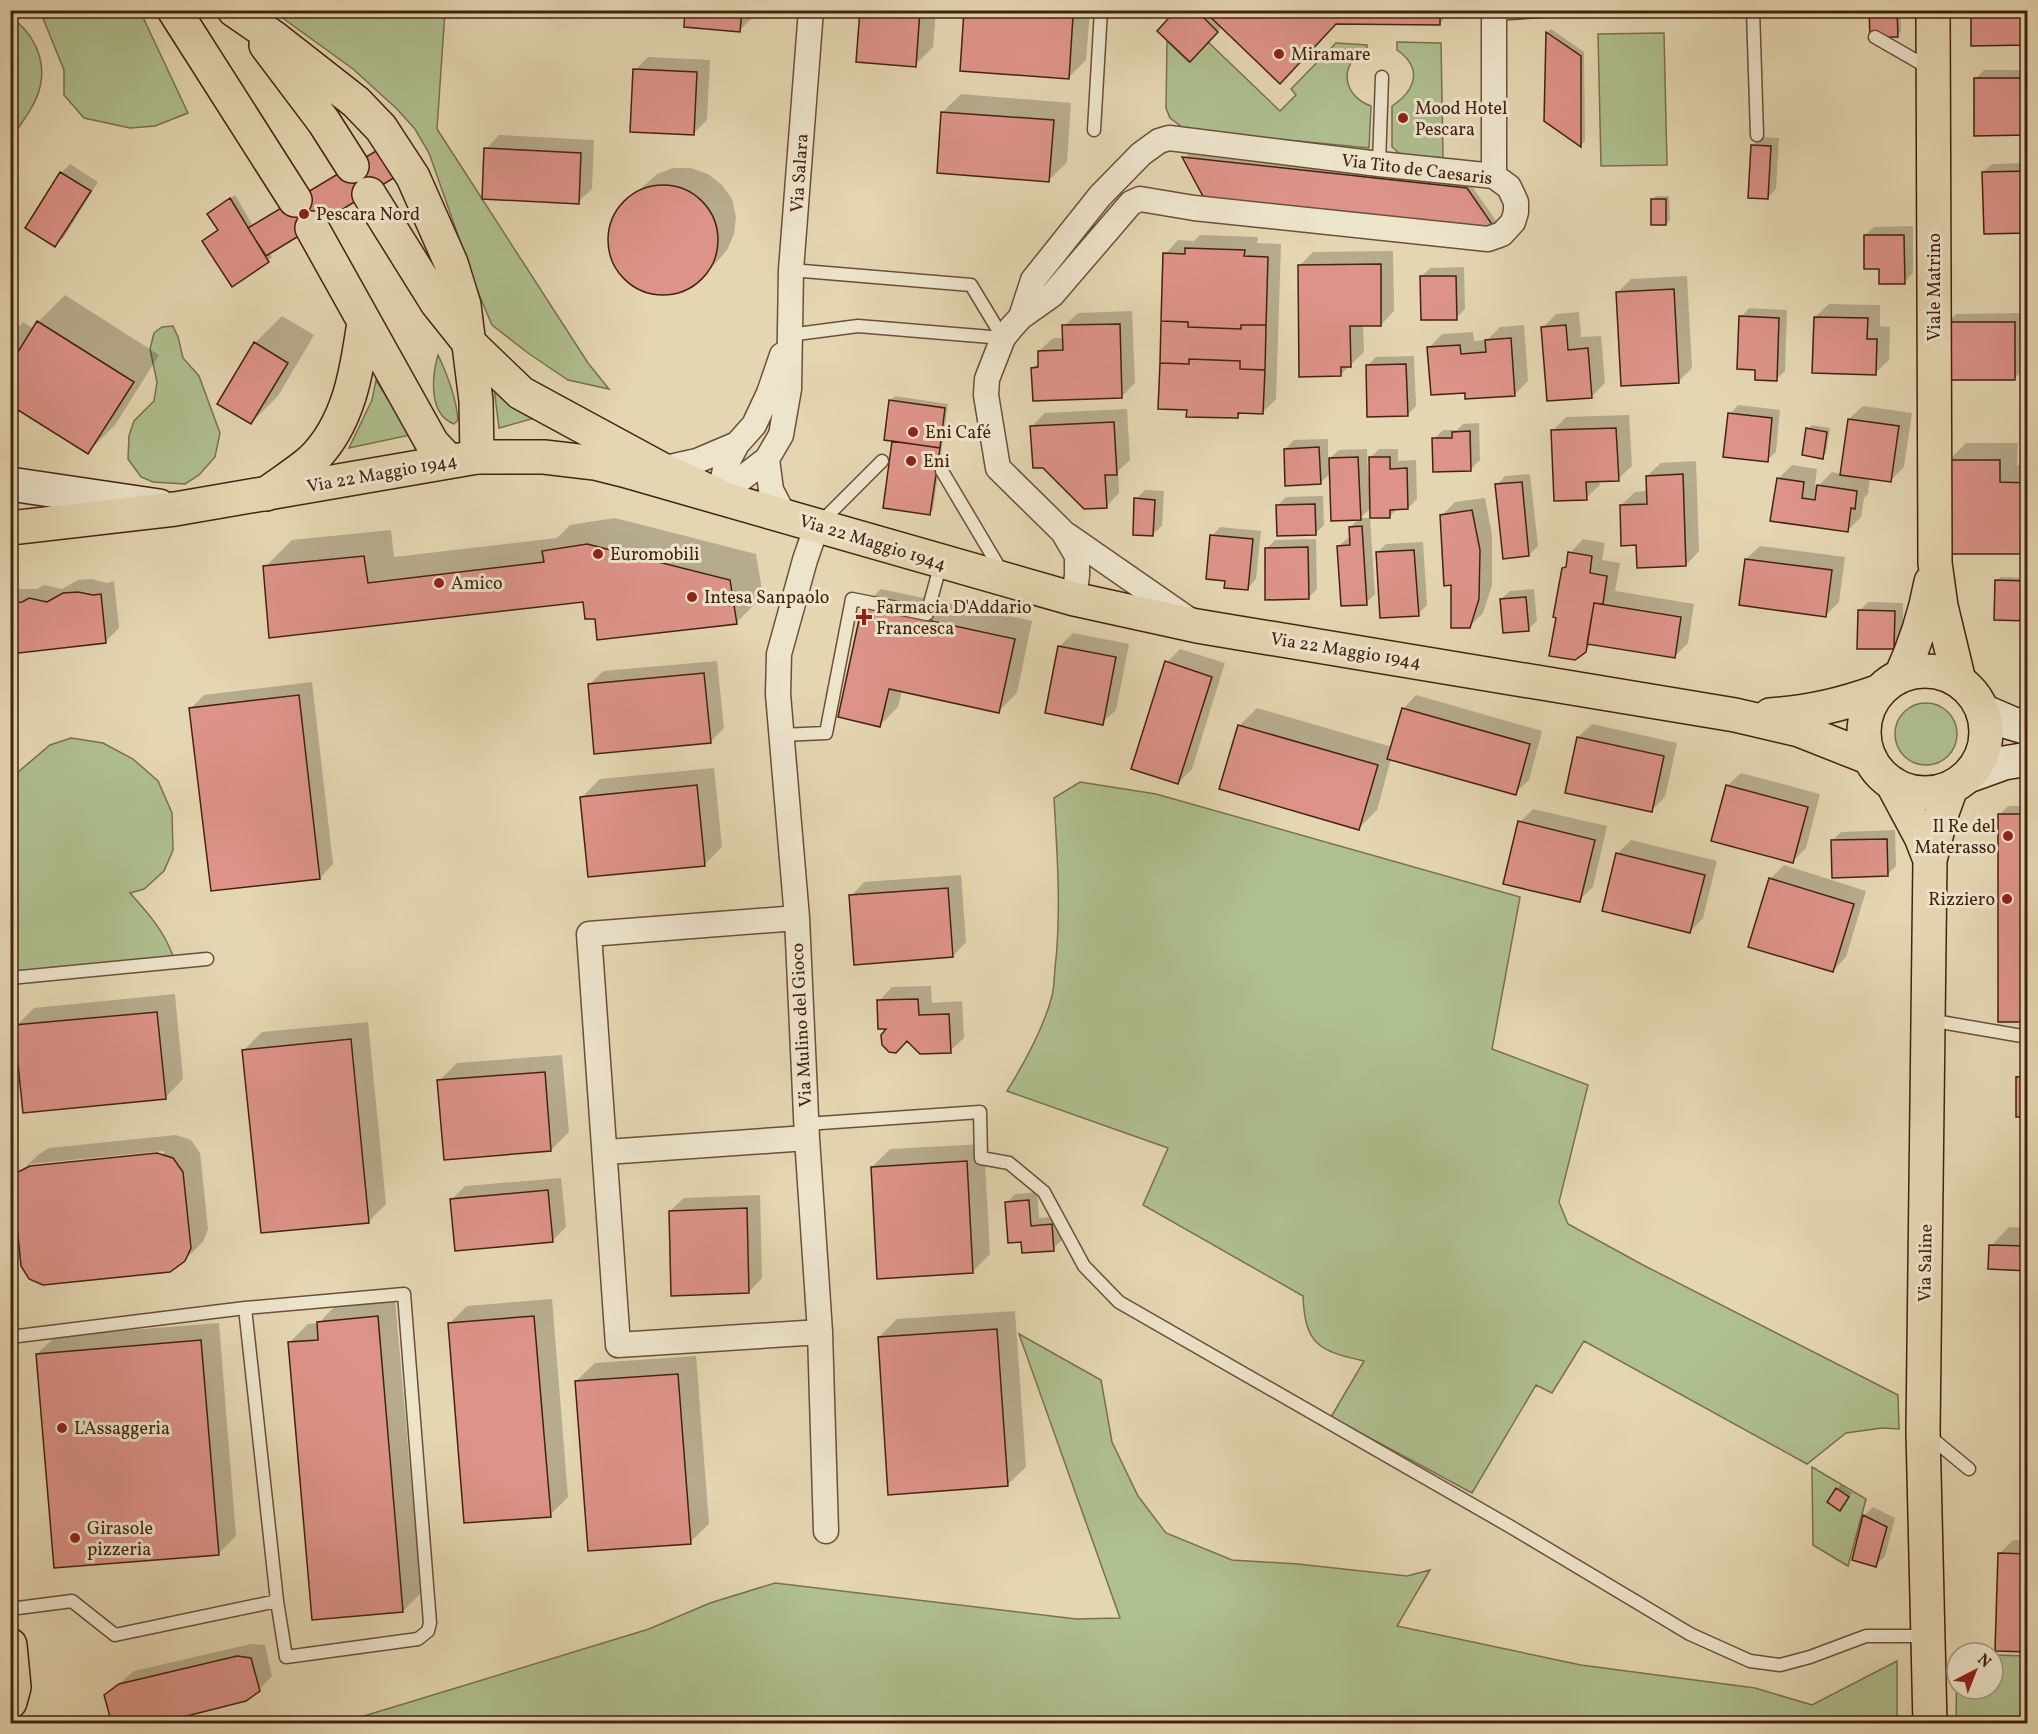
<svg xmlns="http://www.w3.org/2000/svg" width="2038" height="1734" viewBox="0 0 2038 1734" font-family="Vollkorn,serif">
<rect width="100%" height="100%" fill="#e4d6b1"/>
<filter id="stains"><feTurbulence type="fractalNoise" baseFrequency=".00333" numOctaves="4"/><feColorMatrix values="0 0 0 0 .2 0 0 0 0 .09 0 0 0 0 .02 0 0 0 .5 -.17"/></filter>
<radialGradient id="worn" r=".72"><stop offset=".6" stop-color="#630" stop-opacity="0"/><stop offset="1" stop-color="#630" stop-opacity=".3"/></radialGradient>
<path fill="#afbf8f" stroke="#7a7050" stroke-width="1.5" d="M40 11H140L188 113 155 126 130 128 84 118 64 95V70Z
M273 11H445L437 129 588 363 609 389 568 380 528 353 492 325 478 292 429 153 415 129 397 109 353 69Z
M15 20C39 40 49 69 36 99 30 113 19 126 11 139L10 22Z
M1664 33 1667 165 1601 166 1598 34Z
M1167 41 1189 62 1208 42 1280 111 1296 95 1291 89 1336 43 1367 45V49C1338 63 1342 96 1371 106L1369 148 1186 130 1170 118 1166 108Z
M1397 42 1441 43 1443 158 1400 154 1392 147V106C1416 90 1423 68 1397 50Z
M173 326 178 337 183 358 199 376 220 433 215 457 199 475 185 484 153 482 141 477 128 459 129 436 134 421 154 401 157 382 150 349 154 333 162 327Z
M438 355C448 376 456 397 458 420L454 424C428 414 432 376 438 355Z
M376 380 410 435 349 448 372 400Z
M494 388 535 418 499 428Z
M1895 734a31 31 0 1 1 62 0a31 31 0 1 1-62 0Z
M71 738 103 743 133 759 158 781 172 813 173 850 164 871 144 889 130 893C148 913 164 931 173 956L11 974V778L50 745Z
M1080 782 1156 794 1520 897 1492 1049 1588 1085 1559 1202 1568 1224 1643 1265 1898 1395 1899 1429 1882 1428 1846 1433 1807 1464 1584 1341 1552 1393 1536 1385 1472 1493 1331 1417 1364 1361C1318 1351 1305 1344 1303 1296L1143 1205 1168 1148 1007 1091C1025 1062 1043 1030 1052 996 1055 984 1054 971 1056 959 1061 905 1057 851 1054 798Z
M1019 1334 1101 1380 1112 1442 1138 1496 1166 1533 1232 1560 1298 1564 1407 1576 1430 1570 1397 1626 1581 1665 1755 1688 1812 1705 1897 1661V1723H341L649 1629 710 1603 775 1583 1076 1619 1120 1618Z
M1812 1467 1866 1499 1848 1566 1813 1545Z
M1957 1653V1689H1993V1655L2027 1656V1723H1956Z"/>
<path fill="#0003" fill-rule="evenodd" d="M687 10H754L753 17 740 30Z
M861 10H936L933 47 915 65Z
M965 10H1090L1086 60 1068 78Z
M1178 10H1452L1439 24 1337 23 1222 27 1190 60Z
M1871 10H1900L1901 31 1897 35Z
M1551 29 1584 52 1585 141 1581 145 1546 120 1547 32Z
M648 57 710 60 707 120 693 134 635 70Z
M1984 70H2028V134L1975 79Z
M961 94 1071 103 1067 162 1049 180 942 113Z
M499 135 594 140 592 189 578 202 486 149Z
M1761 137 1779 138 1776 189 1767 198 1752 146Z
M385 145 269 252 272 257 268 261 204 241 220 229 213 210 235 195 253 226Z
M1188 154 1471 185 1499 225 1496 229 1184 158Z
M2028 163V231L1983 172 1992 164Z
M70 164 98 182 64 237 55 245 61 173Z
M673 168H691L708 174 722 185 732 199 736 217 734 234 727 250 715 264 696 282 681 291 663 293 646 291 630 282 619 269 611 253 610 235 614 218 624 204 657 174Z
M1656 196H1669L1670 220 1666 224 1652 200Z
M1913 226V273L1904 282 1881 267 1865 235 1874 227Z
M1200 235 1258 237 1257 243 1281 244 1276 399 1263 412H1242L1238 417 1165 254 1178 240 1194 241Z
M1393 251 1394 311 1381 325H1363L1364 352 1340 375 1300 265 1313 252Z
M1464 267 1465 309 1456 318 1421 277 1430 268Z
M1687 276 1692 368 1679 381 1617 293 1631 279Z
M65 295 159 355 115 425 88 452 10 403V335L23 322 34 329 38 322Z
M1829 304 1880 305V326L1890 327 1889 360 1875 373 1815 317Z
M1749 308 1787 310 1785 371 1776 379 1757 368 1741 317Z
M1132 311 1135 383 1121 397 1033 368 1040 362 1039 351 1053 338H1064V326L1078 313Z
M1579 312 1581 337 1601 336 1605 383 1591 397 1543 327 1556 314Z
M2023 313 2024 369 2015 378 1948 323 1956 314Z
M282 316 314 335 278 396 251 423 255 343Z
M1524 325 1528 381 1515 394 1466 392 1429 348 1442 334 1473 332 1474 341 1487 340 1500 327Z
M1414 356 1416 406 1407 415 1367 366 1376 357Z
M895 396 948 404 933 510 929 514 894 440 891 400Z
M1738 405 1780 410 1776 452 1767 460 1730 414Z
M1863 406 1912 413 1904 467 1891 480 1870 477 1868 494 1864 498 1861 517 1847 531 1772 520 1778 479 1792 465 1817 469 1815 485H1819L1832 472 1841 474 1849 419Z
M1127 409 1130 460 1118 471 1119 493 1106 507 1032 426 1045 413Z
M1629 415 1632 466 1618 479 1599 480 1600 485 1586 498 1553 431 1566 417Z
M1479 423 1480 460 1471 469 1434 439 1443 430H1457L1463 424Z
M1812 425 1830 428 1826 453 1822 457 1808 429Z
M1328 439V460L1339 450 1367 449 1368 475H1371L1370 458 1379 449H1398V461L1416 460 1417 499 1408 508H1398L1390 516 1371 508 1360 518H1370L1375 594 1366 603 1339 546 1348 538 1351 537 1350 527 1359 519 1331 473 1320 483 1285 449 1294 440Z
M1966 443H2018L2017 465H2028V552L1948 461Z
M1696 461 1699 551 1686 565 1637 544 1621 505 1635 492 1648 491 1647 476 1661 463Z
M1530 474 1538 546 1529 555 1497 485 1505 476Z
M1145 490 1164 491 1162 526 1153 534 1136 499Z
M1323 496 1324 525 1315 534 1277 506 1286 497Z
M1485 498 1492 535V585L1483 613 1469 627 1452 583 1441 516 1455 502Z
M615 518 756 554 763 596 736 623 597 617 584 601 271 636 265 567 292 540 391 530 394 557 557 538 570 525Z
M1220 527 1261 531 1256 579 1248 588 1226 579 1212 536Z
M1316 539 1317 589 1308 598 1266 549 1275 540Z
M1583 539 1605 543 1602 560 1620 563 1615 591 1694 604 1688 643 1674 657 1592 643 1585 651 1557 616 1563 569 1568 564 1570 553Z
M1423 542 1427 605 1418 614 1378 552 1386 544Z
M1760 546 1845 557 1839 602 1826 615 1746 559Z
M2001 577 2028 578V619L1997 581Z
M92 579 107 583 114 581 119 628 106 641 10 653V589H37L44 585 62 589 78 580Z
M881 589 1032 621 1017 693 999 711 902 690 898 707 880 725 863 607Z
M1534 589 1537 621 1528 629 1501 599 1510 591Z
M1868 602 1903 603V639L1894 648 1859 611Z
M1073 633 1129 644 1116 710 1102 723 1060 646Z
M1180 649 1225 663 1192 769 1178 783 1167 662Z
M717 661 724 728 711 741 589 685 603 671Z
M312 682 333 864 320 878 191 708 204 695Z
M1416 695 1542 731 1529 780 1515 793 1391 759 1377 810 1359 828 1239 726 1257 708 1392 747 1403 709Z
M1592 724 1677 743 1665 797 1652 810 1578 737Z
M714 768 722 847 704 865 582 797 600 779Z
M1741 773 1820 794 1806 848 1793 861 1727 786Z
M2008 806H2028V1020L1999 815Z
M1533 809 1607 826 1593 887 1579 900 1520 822Z
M1895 830 1896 866 1887 875 1832 841 1841 832Z
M1631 840 1717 861 1703 918 1690 932 1617 854Z
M1784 865 1866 891 1846 957 1833 971 1770 879Z
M961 875 966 942 953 956 851 896 864 882Z
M931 986 932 1003 962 1001 964 1038 950 1051 907 1040 889 1027 879 1001 892 987Z
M175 994 183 1079 165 1098 16 1026 34 1008Z
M368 1022 386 1204 368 1222 244 1050 262 1032Z
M562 1055 569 1132 551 1150 439 1081 457 1063Z
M2028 1068V1115L2017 1077Z
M176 1135 191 1140 200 1153 208 1229 203 1242 184 1260 19 1173 38 1155 49 1148ZM164 1151V1154L30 1167V1164Z
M984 1144 990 1254 972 1272 872 1167 890 1149Z
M561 1178 566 1227 552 1241 452 1199 465 1186Z
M1037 1192 1039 1218 1060 1216 1062 1240 1053 1249 1022 1240 1007 1203 1015 1194Z
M760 1195 762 1278 749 1292 670 1211 684 1198Z
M2009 1227 2028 1228V1269L1991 1246Z
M395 1299 421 1593 403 1611 290 1342 308 1324 319 1323 337 1304Z
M552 1299 568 1497 550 1515 449 1324 467 1306Z
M1015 1311 1026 1467 1007 1485 879 1337 897 1319Z
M219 1323 236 1536 218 1554 37 1354 56 1336Z
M696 1356 709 1524 690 1542 576 1381 595 1363Z
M1841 1485 1852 1493 1840 1509 1837 1489Z
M1873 1507 1895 1518 1885 1556 1876 1565 1853 1559 1865 1515Z
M2013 1540 2028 1541V1651L1999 1554Z
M251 1644 265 1645 272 1676 259 1690 105 1696 134 1671Z"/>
<path fill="#dd9389" stroke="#421" stroke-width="1.5" d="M685 10H742L740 32 684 27Z
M860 10H920L916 67 856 62Z
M964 10H998L1073 16 1069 79 960 71Z
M1176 10H1201L1199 13 1218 32 1190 62 1157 31Z
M1203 10H1440V25L1336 24 1280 84Z
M1869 10H1897L1898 37H1870Z
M1971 10H2028V45L1971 46Z
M1546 32 1581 56V147L1544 121Z
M633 69 697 72 694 135 630 132Z
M1974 78H2028V135L1974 136Z
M941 112 1054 120 1049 182 937 173Z
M1751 145 1771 146 1768 199 1748 198Z
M381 148 397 176 266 256 248 228Z
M484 148 581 153 579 204 482 199Z
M1182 157 1467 188 1496 230 1205 200Z
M2028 171V233L1984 234 1982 172Z
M60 172 91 191 55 247 25 228Z
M608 240a55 55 0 1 1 110 0a55 55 0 1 1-110 0Z
M230 198 269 262 232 287 202 241 218 230 207 214Z
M1651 199H1666V225H1651Z
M1864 235H1904L1905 284H1879V269H1864Z
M1185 248 1245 250 1244 256 1268 257 1266 325H1241V329L1188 327V322L1161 321 1163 253 1185 254Z
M1381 264V326H1350L1351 367H1341V376L1299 377 1298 265Z
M1420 276H1456L1457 320H1421Z
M1674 289 1679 383 1621 386 1616 292Z
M1739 316 1779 318 1777 381 1755 380V370L1737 369Z
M1814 317 1868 318 1867 339H1877L1876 375 1812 373Z
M37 321 134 382 88 454 10 405V358L13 360Z
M1161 321 1188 322V327L1241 329V325H1266L1265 370 1240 369V361L1189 359V364L1160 363Z
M1946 322H2015V380H1947Z
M1120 324 1122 398 1033 401 1031 368 1038 367V351L1063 350 1062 325Z
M1566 325 1568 350 1588 348 1592 398 1547 401 1541 327Z
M1511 338 1515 396 1465 399V393L1431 395 1427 347 1460 345 1461 354 1486 352 1485 340Z
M254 342 288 363 251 424 217 404Z
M1189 359 1240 361V369L1265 370 1263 414 1238 413V418L1186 417 1187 410 1158 409 1160 363 1189 364Z
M1406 364 1408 416 1367 417 1366 365Z
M889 400 945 408 940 448 884 440Z
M1728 413 1772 418 1768 462 1723 457Z
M1848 419 1899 426 1891 482 1840 475Z
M1114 422 1117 475H1105L1107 508 1084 509 1043 468H1033L1030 426Z
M1616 428 1619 481 1586 482 1587 500 1554 501 1551 430Z
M1806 428 1827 432 1823 459 1802 455Z
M1470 431 1471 471 1433 472 1432 438H1452V432Z
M892 441 940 448 930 515 883 508Z
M1319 447 1321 484 1285 486 1284 449Z
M1358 457 1361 520 1331 521 1329 458Z
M1369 457H1390V469L1407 468 1408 509 1390 510V518H1370Z
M1947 460H2000V482L2028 483V554H1947Z
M1683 474 1686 566 1637 568 1636 545 1621 546 1620 505 1647 504 1646 476Z
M1777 478 1804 482 1802 498 1815 500 1817 485 1857 491 1855 509 1851 508 1848 532 1770 521Z
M1522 482 1529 556 1503 559 1495 484Z
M1134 498 1155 500 1153 536 1133 535Z
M1315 504 1316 535 1277 536 1276 505Z
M1472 510 1480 550 1479 599 1470 628H1451V585L1444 586 1440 515Z
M1362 526 1367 605 1341 606 1337 546 1350 545 1349 527Z
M1210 535 1253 539 1248 590 1224 588 1225 581 1206 579Z
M587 544 730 580 737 624 597 640 595 619H585L583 602 269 638 263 566 364 556 368 583 544 562 542 551Z
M1308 547 1309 599 1265 600V548Z
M1414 550 1419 616 1380 618 1376 552Z
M1568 552 1592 556 1590 573 1607 576 1603 604 1594 603 1586 652 1575 660 1549 656 1556 618 1553 617 1562 568 1566 567Z
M1745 559 1832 570 1826 617 1739 605Z
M1995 580 2028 581V621L1994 620Z
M78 592 93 595 101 594 106 643 10 654V603L22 602 29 598 47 602 63 593Z
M1526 597 1529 631 1503 633 1500 599Z
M1594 603 1681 617 1675 658 1587 644Z
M862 606 1015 639 999 713 889 689 880 727 838 717Z
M1858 610 1895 611 1894 649H1857Z
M1058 646 1116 657 1103 725 1045 713Z
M1165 661 1212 677 1178 784 1131 769Z
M704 673 711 743 594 754 588 684Z
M299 695 320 879 211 891 189 708Z
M1402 708 1530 744 1516 795 1387 759Z
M1238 725 1378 765 1359 830 1219 789Z
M1577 737 1664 756 1652 812 1565 793Z
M697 785 705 866 588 877 580 797Z
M1726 785 1808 807 1793 863 1711 841Z
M1998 814H2028V1022H1998Z
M1518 821 1595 840 1580 902 1503 884Z
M1887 839 1888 876 1832 878 1831 840Z
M1616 853 1705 875 1690 933 1602 911Z
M1769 878 1854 904 1833 972 1748 947Z
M948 888 953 957 854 965 849 895Z
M918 999 919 1015 949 1014 951 1053 920 1054 907 1041 896 1053 889 1052 882 1045 881 1035 886 1029H878L877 1000Z
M157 1012 166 1099 23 1113 14 1025Z
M351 1039 369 1223 261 1233 242 1050Z
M545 1072 551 1151 444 1160 437 1080Z
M2028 1076V1117H2016V1077Z
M157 1153 173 1158 183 1172 191 1248 185 1261 170 1272 43 1285 29 1279 21 1266 13 1185 18 1172 30 1166Z
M967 1161 973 1273 877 1279 871 1167Z
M548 1190 553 1242 455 1251 450 1199Z
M1029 1200 1031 1226 1052 1224 1054 1251 1022 1253 1021 1242 1008 1243 1005 1202Z
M747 1208 749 1293 671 1296 669 1211Z
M1989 1245 2028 1246V1271L1988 1269Z
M2027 1286H2028V1327H2025Z
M378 1316 403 1612 312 1620 288 1342 318 1340 317 1322Z
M534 1316 551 1517 464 1523 448 1323Z
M997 1329 1008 1486 888 1495 878 1337Z
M201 1340 219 1555 54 1568 36 1354Z
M678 1374 691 1544 588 1551 575 1381Z
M1836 1488 1849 1497 1840 1511 1827 1502Z
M1863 1515 1887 1527 1876 1567 1852 1560Z
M1998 1553 2028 1554V1652L1995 1651Z
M237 1656 251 1658 260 1691 246 1701 155 1724H112L104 1695 119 1684Z"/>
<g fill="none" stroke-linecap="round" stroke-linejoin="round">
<defs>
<path id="lane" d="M1753 10 1757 135
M1494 14 1555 10
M1875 37 1929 68
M1094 130 1101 10
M1379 164 1382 77
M791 270 971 285 1003 338
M789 335 858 326 1003 338
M942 471 1002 572
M819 524 882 461
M781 735 826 733 852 599 927 614 941 563
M10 978 207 959
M1929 1020 2028 1037
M806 1124 980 1112 981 1158 1009 1163 1044 1192 1084 1266 1119 1302 1511 1527 1690 1634 1750 1661 1780 1665 1810 1657 1866 1636H1928
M10 1337 245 1308 404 1294 430 1623 428 1631 418 1639 286 1657 277 1601
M1929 1436 1969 1469
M10 1609 72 1601 115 1635 277 1601 245 1308"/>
<path id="street" d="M1494 10V176
M1021 317 1033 280 1100 196 1141 154 1159 141 1169 138 1379 164 1494 176 1509 187 1516 202V212L1513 222 1502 234 1488 239 1194 208 1140 199 1131 203 1052 295 1021 317 1011 328 1003 338 987 379 986 395 998 468 1063 532 1077 556V575L1074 599
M767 459 771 490 784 515
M658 472 661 469 697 461 737 444
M719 496 767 459 781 435 789 389 791 270 811 10
M719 496 726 465 737 444 754 425 769 393 782 355
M817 525 805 560 779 654 778 694 797 918 807 1138 820 1332 826 1531
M1067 535 1191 621
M797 918 589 934 618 1345 820 1332
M606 1152 807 1138"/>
<path id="secondary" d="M10 484 159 506
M1983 711 2011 723 2028 728
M1968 776 2004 763 2028 759"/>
<path id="primary" d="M1933 10 1935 563 1941 606 1959 681
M10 528 175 509 477 457H544L595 463 623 470 1074 599 1197 626 1735 715 1799 730 1870 758
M1864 732a61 61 0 1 1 122 0a61 61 0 1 1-122 0Z
M1901 676C1915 645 1925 615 1931 582
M1770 715C1810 712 1841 705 1880 691
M1892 783 1921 837 1930 860
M10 1645 14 1687 10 1702
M1930 1724 1923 1431 1930 860 1942 813 1951 788"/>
<path id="highway" d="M174 10 295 200
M234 10 273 37 356 102 381 128 413 177 451 263 464 305 476 401 477 457
M266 45 324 122 352 166
M369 194 437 303 469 343 521 393 661 469 719 496
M312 228 432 443 449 461
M266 494C281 483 297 473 311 461 349 425 357 371 364 322"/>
</defs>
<use href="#lane" stroke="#6c4f39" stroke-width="15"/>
<use href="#street" stroke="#6c4f39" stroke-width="27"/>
<use href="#secondary" stroke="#421" stroke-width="36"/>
<use href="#primary" stroke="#421" stroke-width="36"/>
<use href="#highway" stroke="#421" stroke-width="36"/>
<use href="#lane" stroke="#ede4cc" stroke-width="12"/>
<use href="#street" stroke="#ede4cc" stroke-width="24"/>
<use href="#secondary" stroke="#ede4cc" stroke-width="33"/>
<use href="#primary" stroke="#e4d6b1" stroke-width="33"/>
<use href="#highway" stroke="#e4d6b1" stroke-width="33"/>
</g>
<g fill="#8f2418" stroke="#ede4cc" stroke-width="2">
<circle cx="1279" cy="54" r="6"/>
<circle cx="1403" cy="118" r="6"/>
<circle cx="304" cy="214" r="6"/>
<circle cx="913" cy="432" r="6"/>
<circle cx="911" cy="461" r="6"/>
<circle cx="598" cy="554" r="6"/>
<circle cx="439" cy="583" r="6"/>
<circle cx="692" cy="597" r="6"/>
<path d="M861 608h6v6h6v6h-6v6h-6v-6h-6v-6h6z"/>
<circle cx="2008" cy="836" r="6"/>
<circle cx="2007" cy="899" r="6"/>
<circle cx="62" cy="1428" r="6"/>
<circle cx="75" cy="1538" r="6"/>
</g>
<g text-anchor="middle" stroke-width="6" stroke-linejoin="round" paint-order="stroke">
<g font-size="18" fill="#421" stroke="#ede4cc" text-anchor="start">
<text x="1291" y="60">Miramare</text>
<text x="1415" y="114">Mood Hotel<tspan x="1415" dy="21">Pescara</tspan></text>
<text x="316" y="220">Pescara Nord</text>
<text x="925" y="438">Eni Café</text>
<text x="923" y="467">Eni</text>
<text x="610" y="560">Euromobili</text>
<text x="451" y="589">Amico</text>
<text x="704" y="603">Intesa Sanpaolo</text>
<text x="876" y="613">Farmacia D'Addario<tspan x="876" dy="21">Francesca</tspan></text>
<text x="1996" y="832" text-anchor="end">Il Re del<tspan x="1996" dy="21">Materasso</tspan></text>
<text x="1995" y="905" text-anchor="end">Rizziero</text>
<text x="74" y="1434">L'Assaggeria</text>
<text x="87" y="1534">Girasole<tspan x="87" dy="21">pizzeria</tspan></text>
</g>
<g font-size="18" fill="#421" stroke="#ede4cc">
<text transform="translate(1417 169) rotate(7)" y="6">Via Tito de Caesaris</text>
<text transform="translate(799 173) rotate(-86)" y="6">Via Salara</text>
<text transform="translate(1934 287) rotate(-90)" y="6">Viale Matrino</text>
<text transform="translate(382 473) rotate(-10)" y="6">Via 22 Maggio 1944</text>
<text transform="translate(873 542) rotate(17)" y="6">Via 22 Maggio 1944</text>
<text transform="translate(1346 650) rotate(9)" y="6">Via 22 Maggio 1944</text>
<text transform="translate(801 1025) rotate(-93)" y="6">Via Mulino del Gioco</text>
<text transform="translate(1925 1263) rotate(-89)" y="6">Via Saline</text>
</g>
</g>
<rect width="2038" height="1734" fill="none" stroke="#e4d6b1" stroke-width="36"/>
<rect x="12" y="12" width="2014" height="1710" fill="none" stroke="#421" stroke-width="3"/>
<rect x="18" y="18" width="2002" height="1698" fill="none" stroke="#421" stroke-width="1.5"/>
<g transform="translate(1975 1671) rotate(42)"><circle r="28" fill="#ede4cc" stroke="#a99681" stroke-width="1.5"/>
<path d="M0-4.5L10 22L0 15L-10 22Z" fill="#8f2418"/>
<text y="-9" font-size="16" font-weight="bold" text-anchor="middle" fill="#442211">N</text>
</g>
<rect width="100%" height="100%" filter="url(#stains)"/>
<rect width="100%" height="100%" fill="url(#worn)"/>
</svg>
